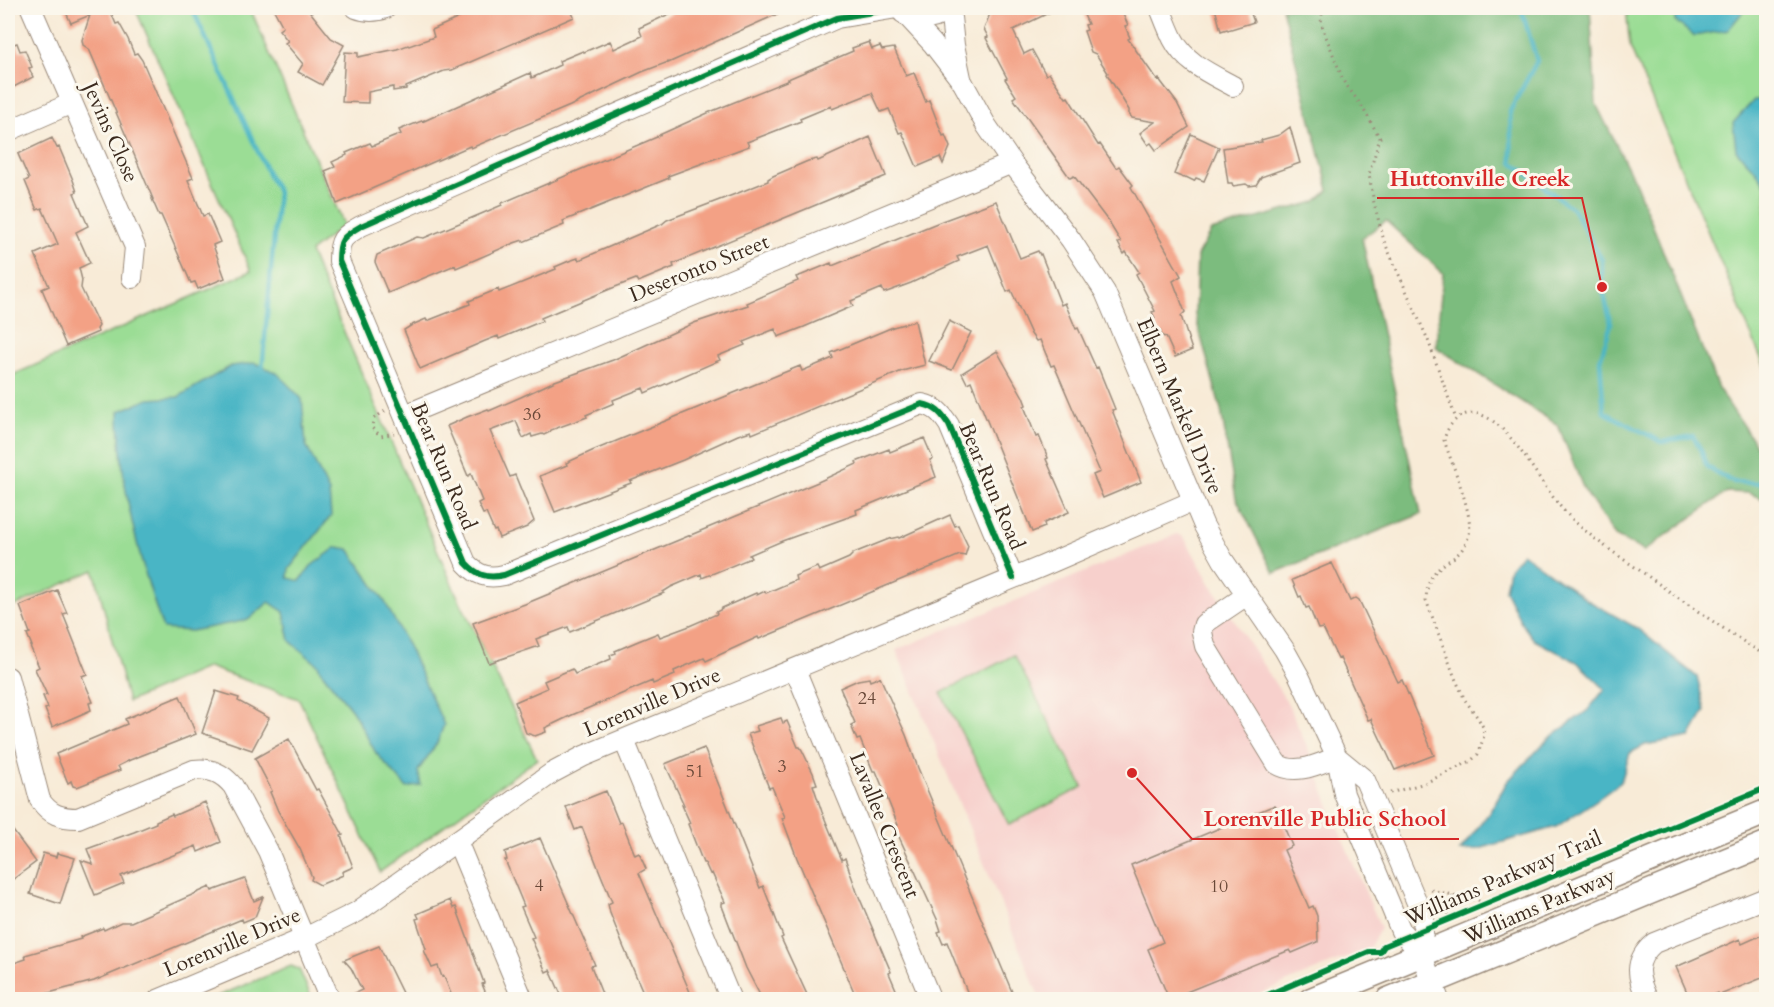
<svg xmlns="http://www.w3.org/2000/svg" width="1774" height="1007" viewBox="0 0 1774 1007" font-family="Cardo,serif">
<rect width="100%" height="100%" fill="#fbf7ec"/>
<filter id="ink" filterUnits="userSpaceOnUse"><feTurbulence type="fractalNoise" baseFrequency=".0167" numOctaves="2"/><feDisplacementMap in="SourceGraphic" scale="12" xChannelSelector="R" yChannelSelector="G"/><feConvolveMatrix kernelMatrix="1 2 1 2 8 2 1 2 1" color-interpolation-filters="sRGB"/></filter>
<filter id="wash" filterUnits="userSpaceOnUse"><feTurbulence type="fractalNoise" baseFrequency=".008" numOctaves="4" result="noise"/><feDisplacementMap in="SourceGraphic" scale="24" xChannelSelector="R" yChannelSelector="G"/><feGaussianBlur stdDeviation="1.35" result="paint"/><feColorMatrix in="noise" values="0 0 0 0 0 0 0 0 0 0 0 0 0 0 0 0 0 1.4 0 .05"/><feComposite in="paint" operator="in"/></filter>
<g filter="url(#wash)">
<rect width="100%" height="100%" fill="#f8ebd7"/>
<path fill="#f7d0cc" d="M1177 534 1184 537 1210 583 1287 702 1309 751 1338 828 1381 928 1369 948 1247 999H1040L896 650Z"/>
<path fill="#9bdd95" stroke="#6b845a" stroke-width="1.5" d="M135 8H250L344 225 310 252 454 589 537 759 380 872 299 699 208 667 128 702 94 570 8 609V377L251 271Z
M1626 8H1766V370L1630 47Z
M1014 655 1083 787 1009 825 941 693Z
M291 966 299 969 312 999H211Z"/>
<path fill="#7cbc7e" stroke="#5c734e" stroke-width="1.5" d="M1282 8H1590L1596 104 1636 184 1718 388 1759 450 1766 453V500L1748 493 1727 492 1644 551 1615 536 1584 490 1558 425 1436 347 1443 273 1386 221 1362 238 1421 514 1274 573 1236 498 1221 410 1195 315 1197 256 1211 231 1315 202 1329 190Z"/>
<path fill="#49b5c5" stroke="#427072" stroke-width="1.5" d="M1675 8H1746L1728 30 1694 36 1675 21Z
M1754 100H1766V186L1756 171 1736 150 1733 123Z
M255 363 277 373 302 399 306 445 329 492 331 516 289 569 288 578 300 581 311 566 337 547 349 549 385 602 411 652 444 725 437 743 418 771 421 785 407 788 376 753 352 710 320 670 318 665 290 641 284 612 269 602 248 620 191 631 163 629C139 559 119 485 119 411L149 399 178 397 231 366Z
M1522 553 1587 600 1637 628 1697 677 1705 711 1690 737 1645 745 1630 753 1621 782 1598 799 1556 827 1475 850 1460 851 1489 813 1507 782 1548 739 1588 710 1605 689 1577 662 1534 640 1522 624 1505 590 1509 569Z"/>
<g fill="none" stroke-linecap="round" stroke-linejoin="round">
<path stroke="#49b5c5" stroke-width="4.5" d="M192 8 270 178 278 192 262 371
M1521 8 1537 61 1510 111 1512 162 1573 209 1602 260V287L1611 324 1600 360 1604 412 1662 442 1693 436 1701 450 1707 467 1733 482 1760 483 1766 486"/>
</g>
<g id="blocks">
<path fill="#f3a185" d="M64 8H109L116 24 119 23 128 39 134 54 137 53 142 60 193 178 188 180 203 216 208 214 220 242 213 245 225 278 198 289 195 282 191 283 161 215H159L152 199H153L89 49 83 45 82 40 90 15 71 23Z
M273 8H307L331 38 344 45 322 85 298 72 303 64 285 43 288 41 279 30 283 27Z
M481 8H570L574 17 452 70 444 71 406 87V89L393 91V87L368 92V103L342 102 345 52 358 53V57L397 49 408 45 409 46 434 37 432 30Z
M682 8H791L668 63V62L642 72 570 106 471 148 470 146 337 204 325 171 335 167 332 162 347 155 346 153 370 143 372 146 401 134 399 130 424 120V121L530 73 532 78 560 65 559 61 583 51 584 52 610 41 614 49 642 36 639 28Z
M998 8H1059L1013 30 1024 54 1032 50 1046 75 1049 73 1066 98 1068 97 1098 145 1100 144 1116 168 1119 166 1133 185 1131 187 1181 276 1173 281 1185 312 1181 316 1192 350 1175 357 1166 337 1162 336 1160 330 1158 331 1153 319 1155 318 1152 312 1155 311 1136 274 1139 272 1126 252 1124 254 1118 243 1121 242 1108 221 1074 176 1070 178 1013 98 1016 96 1005 79 1007 78 986 38 988 37 984 29 991 11Z
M1081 8H1120L1128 25 1125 26 1130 38 1128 39 1157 80 1159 79 1177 103 1189 127 1156 150 1151 143 1148 145 1140 133 1155 122 1132 118 1129 114V110L1107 74 1108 73 1096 54 1091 52 1084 31 1087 30 1085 25 1088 24Z
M1215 8H1249L1254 22 1228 30 1227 29 1221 31Z
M869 42 872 49 880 46 882 50 894 48 906 76 914 73 926 102 929 100 943 136 945 135 950 147 943 164 940 157 917 167 902 132 899 133 889 109 881 112 872 93 832 109 831 106 800 119 801 121 747 142 749 146 668 176 669 178 563 221 564 225 523 242V240L514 243 456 268 455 265 388 293 375 262 377 255 417 237 424 238 481 214 502 205V203L657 137V136L710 112 789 80 788 79 853 51 852 48Z
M17 43 20 51 25 50 32 67 29 68 33 77 8 90V46Z
M1290 127 1300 163 1261 177 1256 185 1249 186 1246 184 1233 186 1232 183H1228L1223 148 1262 142 1261 140 1279 135Z
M1191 134 1219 147 1204 181 1196 178 1194 181 1186 177 1184 178 1174 174Z
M870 137 886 176 673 264 674 267 638 282 636 279 610 289 541 318 542 321 499 339 498 336 485 341 420 369 404 330 412 325 426 319 427 321 470 304 469 301 498 289 499 292 556 269 555 267 569 261 578 258 579 260 662 224 667 220 738 193 768 181V179L773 176 808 161 817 159 818 161Z
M52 138 57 148 59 147 73 180 77 192 74 193 88 226 76 232 90 263 79 268 82 280 81 288 99 326 97 329 98 332 66 346 42 289 49 286 35 254 58 244 42 208 37 210 25 181 29 179 18 154Z
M996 201 1020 258 1038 251 1040 255 1041 254 1061 305 1065 303 1076 329 1078 328 1096 368 1098 367 1115 409 1112 410 1141 482 1103 498 1093 475 1100 472 1054 365 1051 366 1040 340 1036 341 1031 334 1011 290 1007 292 988 245 957 257 959 261 911 283 884 293 882 288 851 301 853 306 804 327 778 337 775 329 743 342 745 345 718 356 720 360 645 393 643 388 613 400 614 403 586 415 587 417 551 430 550 432 544 435 542 434 532 437 531 434 523 438 516 421 490 431 510 477 515 475 534 521 527 527 499 538 496 530 494 531 486 513 483 514 478 503 482 501 471 474 468 476 447 426 467 417 488 409 489 411 521 397 555 381 613 360 694 323 748 305 747 303 798 281 796 277 802 275 831 263 832 266 942 221Z
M915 321 925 365 902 371 752 434 751 431 738 435 683 460 630 481 631 483 555 512 540 476 567 465 566 463 592 451 800 366 802 371 833 358 831 353 893 327Z
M949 321 971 332 952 370 929 361Z
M997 351 1023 397 1026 405 1024 406 1036 437 1039 436 1048 458 1046 459 1069 512 1044 523 1045 527 1032 532 971 381 967 383 962 373Z
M924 438 933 459 930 460 936 477 856 510 857 514 782 541 749 555 751 558 702 578 701 574 671 587 663 592 664 593 570 632 568 627 536 639 539 646 489 663 473 623 525 604 818 482 857 464 856 462 889 449 890 452Z
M950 515 955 526 958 525 968 546 965 556 960 555 776 632 759 639 758 637 706 661 704 658 674 671 675 675 653 684 652 681 572 715 545 728 546 732 535 736 526 733 515 702 547 688 544 681 572 669 575 674 611 659 610 655 616 653 615 651 636 642 658 633 660 637 687 627 717 614 716 612 722 609V608L756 593 757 595 765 591 766 593 796 580 795 576 817 567 819 571 849 558 854 553 889 539 898 537 899 538Z
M1332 563 1350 601 1356 598 1359 600 1398 682 1402 680 1434 755 1395 770 1371 719 1368 720 1340 658 1338 659 1323 628 1318 629 1309 607 1306 608 1301 596 1299 597 1292 580Z
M57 590 67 613 63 614 87 674 82 676 93 702 89 703 91 710 52 727 45 709 48 708 43 696 47 695 35 669 39 667 30 646H32L27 634 30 633 20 606Z
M880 677 906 735 918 768 1015 999H970L947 942 943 944 938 932 941 931 937 919 894 826 898 825 876 771H873L860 739 857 740 851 725 855 723 840 688 858 680 869 678 870 681Z
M216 691 239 698 238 701 269 718 252 750 202 733Z
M180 696 196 734 130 760 118 766 120 770 77 787 73 786 71 781 68 783 56 754 127 724 125 719Z
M781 718 783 723 787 721 798 747H800L802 750 813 773 817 784 813 785 822 812 842 860 845 858 857 892 891 972 889 973 900 999H857L797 858 782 818 785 817 772 787 769 788 748 734 758 731 756 726Z
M289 739 316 790 318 789 343 835 341 836 353 867 342 872 343 875 320 885 311 880 312 877 300 849 278 811 270 792 272 791 255 758Z
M704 748 760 888 763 886 783 937 781 938 809 999H762L746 968 722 906V903L725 902 712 873 710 874 705 863H703L688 824 690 823 682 805H684L665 764Z
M606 791 619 823 622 822 635 855 639 853 646 869 639 873 693 999H646L624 948 610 913 608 904 612 902 599 870 582 827 575 830 566 807Z
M205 802 221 842 198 852 196 846 121 876 124 883 95 895 81 860 93 864 87 849 134 832 156 823V821L172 814 173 816Z
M1275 805 1292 846 1284 850 1309 908 1313 906 1317 916 1318 942 1292 953 1290 950 1169 999 1148 949 1163 942 1131 865Z
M8 824 36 862 8 883Z
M540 838 595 965 591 966 604 999H563L550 970 546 972 531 938 534 937 521 907 524 906 505 860H507L505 852Z
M43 853 56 857 57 853 75 858 60 904 30 894Z
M245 879 254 901 263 897 255 917 243 922 242 919 94 981 26 999H8V965L26 959 25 955 81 939 80 937 103 928 104 930 121 922H131L210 887 212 891Z
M450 900 453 908 456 907 484 983 482 984 487 996 479 999H453L444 976 442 977 438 966 432 968 424 950 426 949 416 919 419 918 417 914Z
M1764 934 1767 942V976L1720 995 1717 993 1702 999H1690L1676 967 1740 939 1742 944Z
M379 946 405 999H342L362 990 351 968 344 960Z"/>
</g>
</g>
<g filter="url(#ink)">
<use href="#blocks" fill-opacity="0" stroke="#9a8a7a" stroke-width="1.5"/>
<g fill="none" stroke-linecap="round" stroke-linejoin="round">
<defs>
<path id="minor" d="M31 8 135 247 132 278
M356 8C366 12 376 12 386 8
M897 8 837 18 361 226C342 237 339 239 339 261L466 563C477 575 487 579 504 575L922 404C936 407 941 413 949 425L1013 578
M950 8 954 45 961 78
M1160 8C1164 18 1168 29 1173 39 1185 63 1211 74 1233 86
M903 13C918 24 938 20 950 8
M907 16 933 44 963 83 986 125 1012 163 1071 240 1105 292 1204 526 1223 560 1284 649 1299 676 1337 757 1344 794 1401 931 1421 954 1439 1000
M8 131 72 103
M405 415 1012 163
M1247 595 1204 624 1202 632 1205 646 1277 764C1296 776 1318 764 1337 757
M795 669 931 1000
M8 677 40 800C50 815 61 818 78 818L194 770C211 768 222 773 233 786L268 851 330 1000
M624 740 731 1000
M1337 757 1365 780 1424 919 1421 954
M457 841 523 1000
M158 1000 305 938 357 912 552 773 584 756 1043 566 1193 501
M1648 1000C1637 978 1633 961 1654 943L1766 898"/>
<path id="major" d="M1311 1000 1766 812
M1388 1000 1766 844"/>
</defs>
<use href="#minor" stroke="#9a8a7a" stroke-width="22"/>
<use href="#major" stroke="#9a8a7a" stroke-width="27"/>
<path stroke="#9a8a7a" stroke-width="3" stroke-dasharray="1.5 4.5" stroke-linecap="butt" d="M1323 8 1321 19 1323 29 1344 82 1361 105 1380 138 1369 174 1374 203 1384 241 1428 340 1456 419
M385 411 373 419 372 428 381 436 394 433
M1390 793 1425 783 1471 761 1478 754 1484 736 1483 727 1478 718 1465 700 1455 678 1426 600C1428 555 1461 569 1469 534 1474 515 1451 462 1444 440 1448 422 1464 407 1484 416 1515 429 1543 491 1569 516 1592 539 1619 556 1645 574 1685 603 1725 630 1766 656
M1431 890 1488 903
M1445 920 1453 895"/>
<use href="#minor" stroke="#fff" stroke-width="20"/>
<use href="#major" stroke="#fff" stroke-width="24"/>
<defs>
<path id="cycleway" d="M897 8 837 18 361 226C342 237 339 239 339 261L466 563C477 575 487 579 504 575L922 404C936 407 941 413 949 425L1013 578
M1256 1000 1369 952H1380L1384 946 1766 788"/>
</defs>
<use href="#cycleway" stroke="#fbf7ec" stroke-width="10"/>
<use href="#cycleway" stroke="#00873e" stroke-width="6"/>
</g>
</g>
<g text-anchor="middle" stroke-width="6" stroke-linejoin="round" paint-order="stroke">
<g font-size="18" fill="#694838">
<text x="532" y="420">36</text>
<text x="867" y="704">24</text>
<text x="782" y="772">3</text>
<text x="695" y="777">51</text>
<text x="539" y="891">4</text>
<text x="1219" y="892">10</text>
</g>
<g font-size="21" fill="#3b2a1e" stroke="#fbf7ec">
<text transform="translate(111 132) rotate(66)" y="7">Jevins Close</text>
<text transform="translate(699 268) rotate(-22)" y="7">Deseronto Street</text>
<text transform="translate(1180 406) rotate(67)" y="7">Elbern Markell Drive</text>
<text transform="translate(444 466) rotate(67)" y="7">Bear Run Road</text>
<text transform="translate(992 486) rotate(67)" y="7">Bear Run Road</text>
<text transform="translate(652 702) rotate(-23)" y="7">Lorenville Drive</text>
<text transform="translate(885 825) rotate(68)" y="7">Lavallee Crescent</text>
<text transform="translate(1503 878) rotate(-23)" y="7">Williams Parkway Trail</text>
<text transform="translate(1539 906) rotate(-23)" y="7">Williams Parkway</text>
<text transform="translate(232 942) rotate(-23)" y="7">Lorenville Drive</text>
</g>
</g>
<path fill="none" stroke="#d62828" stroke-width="2" d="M1602 287L1582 198H1377M1132 773L1192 839H1459"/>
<g fill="#d62828" stroke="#fbf7ec" stroke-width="2">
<circle cx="1602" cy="287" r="6"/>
<circle cx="1132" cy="773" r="6"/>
</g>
<g font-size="22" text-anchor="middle" font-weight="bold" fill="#d62828" stroke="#fbf7ec" stroke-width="6" stroke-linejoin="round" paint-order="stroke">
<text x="1480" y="186">Huttonville Creek</text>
<text x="1325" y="826">Lorenville Public School</text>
</g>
<rect width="1774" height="1007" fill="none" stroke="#fbf7ec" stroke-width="30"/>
</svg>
